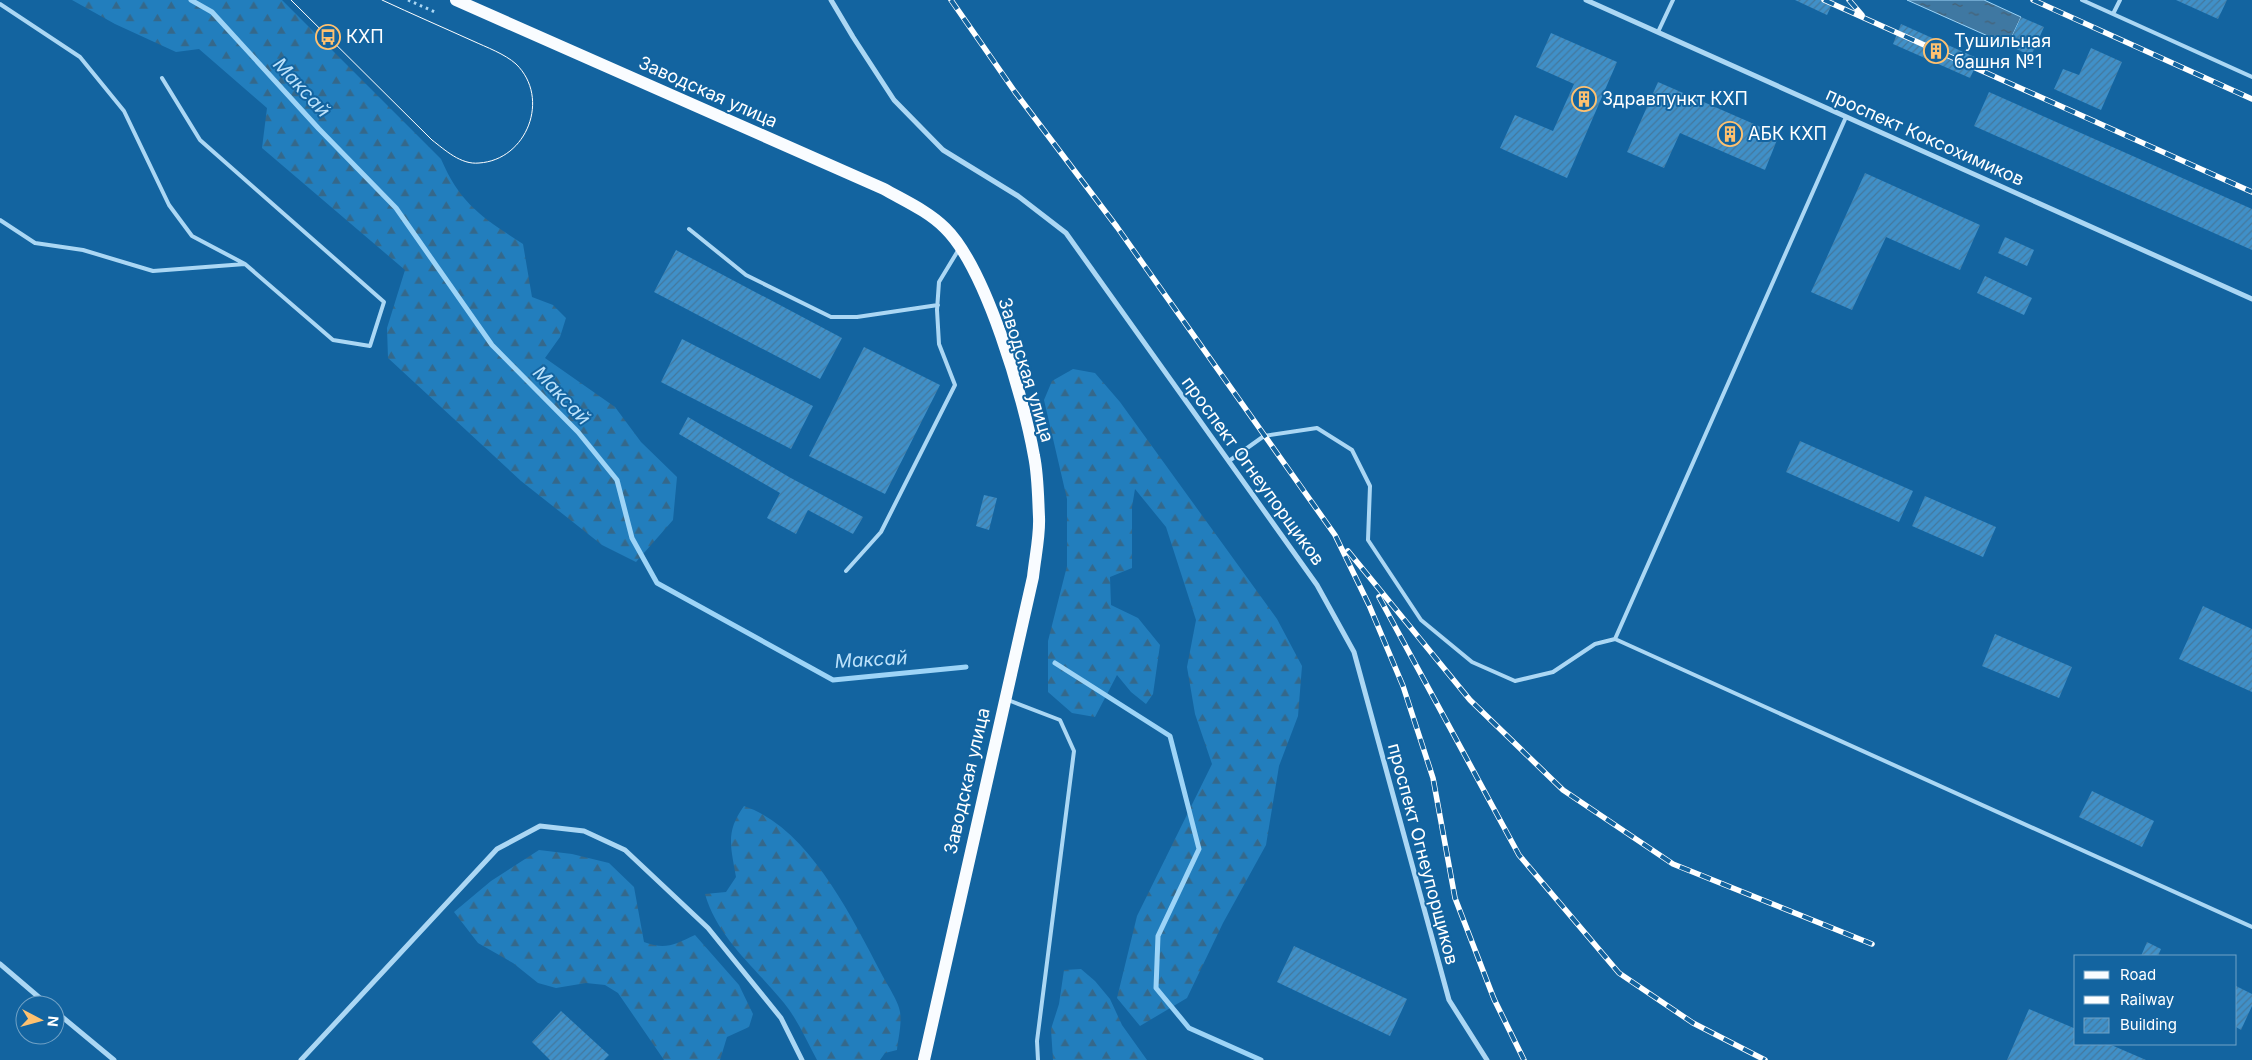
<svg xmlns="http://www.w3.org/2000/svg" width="2252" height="1060" viewBox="0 0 2252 1060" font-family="Inter,sans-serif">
<defs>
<pattern id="forest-firs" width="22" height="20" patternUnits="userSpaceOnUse" patternTransform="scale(1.25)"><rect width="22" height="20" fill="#227ebd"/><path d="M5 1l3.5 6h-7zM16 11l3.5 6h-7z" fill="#35688a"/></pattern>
<pattern id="water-ripples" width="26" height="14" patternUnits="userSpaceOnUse" patternTransform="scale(1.25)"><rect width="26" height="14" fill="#3f78a2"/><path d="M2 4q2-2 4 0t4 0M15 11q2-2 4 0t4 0" fill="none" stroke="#466073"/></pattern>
<pattern id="building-hatch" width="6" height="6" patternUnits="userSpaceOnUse" patternTransform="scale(1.25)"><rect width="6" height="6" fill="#4090c8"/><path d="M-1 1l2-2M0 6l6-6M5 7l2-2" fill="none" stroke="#44789d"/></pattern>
</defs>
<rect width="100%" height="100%" fill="#1364a0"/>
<path fill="url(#forest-firs)" d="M72 0H282L441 159C461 205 482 217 523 244L532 297 553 305 566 318 560 337 545 358 615 407 641 442 677 477 673 520 636 562 602 545 521 481 388 358 387 328 405 270 262 148 267 108 199 49 176 52 115 24Z
M1073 369 1095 373 1120 402 1277 619 1302 666 1298 716 1279 766 1266 845 1223 923 1187 998 1140 1026 1117 998 1137 916 1212 764 1195 714 1187 667 1196 620 1166 527 1135 489 1132 507V568L1110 577 1111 605 1138 618 1160 645 1153 694 1146 704 1131 692 1117 675 1095 717 1072 713 1048 692V641L1067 566V499L1044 400 1052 381Z
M744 806C808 828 850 914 880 971 885 981 899 1002 900 1012 902 1024 898 1039 897 1050L885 1053 880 1060H817C807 1042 798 1020 784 1003 756 968 718 939 705 894L726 892 736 877C731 847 725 832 744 806Z
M539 850 572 854 609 863 634 887 644 942C665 950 674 945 695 935L739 985 753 1014 749 1027 727 1037 720 1060H664L618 993 605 985 586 983 556 988 538 983 513 963 478 943 454 912 491 881Z
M1081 969 1095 981 1110 999 1122 1025 1147 1060H1053L1051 1029 1059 1004 1064 970Z"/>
<path fill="url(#water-ripples)" stroke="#9dd4f7" d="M1907 0H1984L2021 17 2008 45Z"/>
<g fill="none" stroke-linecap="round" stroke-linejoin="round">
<path stroke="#9dd4f7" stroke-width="5" d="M191 0 212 12 319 129 396 208 492 345 578 432 617 480 632 538 657 583 833 680 966 667
M1055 663 1170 736 1199 849 1158 936 1156 988 1189 1028 1261 1060"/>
</g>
<path fill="url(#building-hatch)" d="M1795 0H1834L1827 15Z
M2176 0H2227L2218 19Z
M2021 17 2044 27 2031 56 2008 45Z
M1901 24 1979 59 1970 78 1893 44Z
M1551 33 1617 62 1567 178 1500 148 1515 115 1553 131 1574 84 1536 67Z
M2091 48 2122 62 2101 110 2054 89 2063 69 2079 75Z
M1658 82 1779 135 1765 170 1680 133 1664 168 1627 152Z
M1989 92 2252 209V250L1974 126Z
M1865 173 1980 225 1960 270 1886 237 1852 310 1811 292Z
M2005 237 2034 250 2027 266 1998 253Z
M676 250 842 338 820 379 654 292Z
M1985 276 2032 298 2024 315 1977 293Z
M682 339 813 406 791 449 661 382Z
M864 347 940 385 885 494 809 456Z
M688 417 789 477 863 517 853 534 808 510 796 534 767 518 780 493 679 434Z
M1800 441 1913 491 1899 522 1786 472Z
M984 495 997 498 989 530 976 526Z
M1925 496 1996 527 1983 557 1912 526Z
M2203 606 2252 629V692L2179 659Z
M1995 634 2072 667 2059 698 1982 666Z
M2092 791 2154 821 2142 847 2079 817Z
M2147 942 2161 949 2158 956H2141Z
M1294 946 1407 999 1390 1036 1277 982Z
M2236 986 2252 994V1006L2241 1030 2236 1027Z
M2029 1009 2076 1029V1044H2109L2146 1060H2007Z
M561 1011 609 1055 604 1060H550L532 1042Z"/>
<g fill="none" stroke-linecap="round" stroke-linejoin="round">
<path stroke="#abd7f4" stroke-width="3" stroke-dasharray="2.5 4" stroke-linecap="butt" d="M408 0 435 12"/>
<path stroke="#abd7f4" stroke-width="4" d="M2082 0 2252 77
M0 4 80 57 124 111 169 205 192 236 245 264
M2113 14 2120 0
M1658 32 1673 0
M0 220 35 243 83 250 153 271 245 264 333 340 370 346 384 302 200 140 162 78
M689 229 746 275 831 317H857L938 305
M1229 461 1264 436 1317 428 1352 450 1370 486 1368 540 1421 620 1472 662 1515 681 1553 672 1595 644 1615 639 2252 927
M846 571 881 532 955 385 939 344 937 310 939 282 959 249
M1615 639 1846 117
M1008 700 1060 720 1074 751 1037 1041 1038 1060"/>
<path stroke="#abd7f4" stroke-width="5" d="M831 0 853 37 894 100 943 150 1018 196 1066 233 1317 585 1354 652 1449 1000 1487 1060
M1586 0 2252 299
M0 964 48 1005
M55 1011 114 1060
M301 1060 497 849 540 826 584 831 625 850 708 928 781 1018 802 1060"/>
<path stroke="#f9fcff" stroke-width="12" d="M456 0 884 189C905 201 928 211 945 228 986 268 1024 399 1034 456 1038 475 1038 497 1039 517 1040 536 1035 557 1033 577L924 1060"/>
<path stroke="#fff" stroke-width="1" d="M291 0 432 140C445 150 461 165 479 163 527 160 551 98 516 64 505 54 486 47 473 41 442 27 412 14 382 0"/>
<defs>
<path id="rail" d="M951 0 1015 92 1117 227 1335 535 1369 605 1403 686 1433 778 1455 898 1494 999 1524 1060
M1824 0 2252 192
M1849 0 1862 15
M2033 0 2252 99
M1348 551 1470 700 1563 790 1673 864 1872 944
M1379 597 1519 855 1619 973 1693 1023 1765 1060"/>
</defs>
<use href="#rail" stroke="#fff" stroke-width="5.5"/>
<use href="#rail" stroke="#1364a0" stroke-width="4" stroke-dasharray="11" stroke-linecap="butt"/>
</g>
<defs>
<symbol id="bus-ring" viewBox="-11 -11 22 22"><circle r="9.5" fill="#1364a0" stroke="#ffc16f" stroke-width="1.5"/><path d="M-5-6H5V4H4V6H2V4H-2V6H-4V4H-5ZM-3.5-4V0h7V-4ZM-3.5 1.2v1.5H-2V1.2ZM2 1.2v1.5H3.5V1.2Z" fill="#ffc16f"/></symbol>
<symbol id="building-ring" viewBox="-11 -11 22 22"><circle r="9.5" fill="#1364a0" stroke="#ffc16f" stroke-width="1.5"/><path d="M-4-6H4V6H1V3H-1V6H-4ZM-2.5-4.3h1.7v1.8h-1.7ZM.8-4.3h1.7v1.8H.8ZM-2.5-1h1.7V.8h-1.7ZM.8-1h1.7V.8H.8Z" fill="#ffc16f"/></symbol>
</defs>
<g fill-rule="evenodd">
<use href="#bus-ring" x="314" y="23" width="28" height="28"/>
<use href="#building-ring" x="1922" y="37" width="28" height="28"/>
<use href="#building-ring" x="1570" y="85" width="28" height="28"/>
<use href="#building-ring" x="1716" y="120" width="28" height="28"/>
</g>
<g text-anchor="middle" stroke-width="4" stroke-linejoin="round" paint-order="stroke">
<g font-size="18" fill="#fff" stroke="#1364a0" text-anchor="start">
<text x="346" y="43">КХП</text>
<text x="1954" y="47">Тушильная<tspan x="1954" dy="21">башня №1</tspan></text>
<text x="1602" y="105">Здравпункт КХП</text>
<text x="1748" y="140">АБК КХП</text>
</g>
<g font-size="18" fill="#fff" stroke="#1364a0">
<text transform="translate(708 92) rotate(24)" y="6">Заводская улица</text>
<text transform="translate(1925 137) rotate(24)" y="6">проспект Коксохимиков</text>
<text transform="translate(1026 370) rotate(73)" y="6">Заводская улица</text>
<text transform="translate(1253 471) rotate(54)" y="6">проспект Огнеупорщиков</text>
<text transform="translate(967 781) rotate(-77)" y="6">Заводская улица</text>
<text transform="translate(1423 854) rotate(75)" y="6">проспект Огнеупорщиков</text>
</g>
<g font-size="19" font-style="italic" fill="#bce2fb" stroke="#1364a0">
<text transform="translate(302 87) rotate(47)" y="7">Максай</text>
<text transform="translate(562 395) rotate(46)" y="7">Максай</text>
<text transform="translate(871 659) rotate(-3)" y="7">Максай</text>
</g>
</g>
<rect x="2074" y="955" width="162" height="90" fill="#1364a0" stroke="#71a2c6"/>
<rect x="2084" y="971" width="25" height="8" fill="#f9fcff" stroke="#71a2c6"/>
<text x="2120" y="980" font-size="15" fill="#ffffff">Road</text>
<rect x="2084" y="996" width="25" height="8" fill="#ffffff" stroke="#71a2c6"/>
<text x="2120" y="1005" font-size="15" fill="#ffffff">Railway</text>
<rect x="2084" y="1018" width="25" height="15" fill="url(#building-hatch)" stroke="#71a2c6"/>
<text x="2120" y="1030" font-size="15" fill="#ffffff">Building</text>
<g transform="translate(40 1020) rotate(96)"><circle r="24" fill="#1364a0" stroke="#71a2c6"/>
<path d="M0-4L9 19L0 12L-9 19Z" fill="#ffc16f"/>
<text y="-8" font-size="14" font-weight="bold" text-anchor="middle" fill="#ffffff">N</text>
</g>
</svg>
